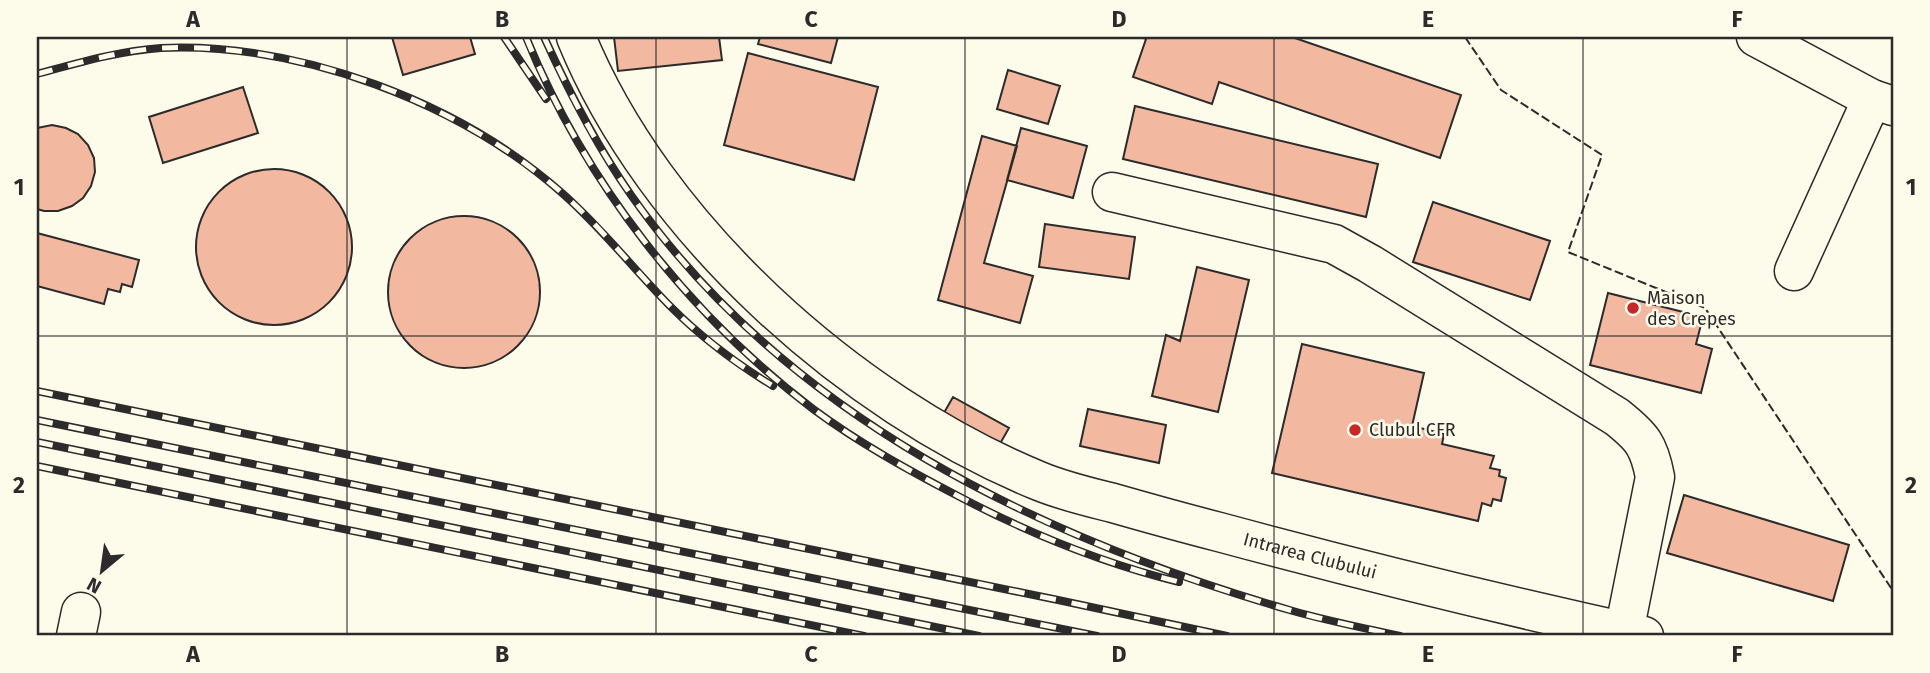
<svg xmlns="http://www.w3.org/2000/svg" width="1930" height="673" viewBox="0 0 1930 673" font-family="'Fira Sans',sans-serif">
<rect width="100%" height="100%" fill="#fdfbea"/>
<path fill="#f2b8a0" stroke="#2b2b2b" stroke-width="2" d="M392 37H470L475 54 403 75Z
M614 37H719L722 60 618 71Z
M760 37H838L831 63 758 44Z
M1141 37H1292L1461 95 1440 158 1219 82 1212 104 1133 77 1146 39Z
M748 53 878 87 854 180 724 145Z
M1008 70 1060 86 1048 124 997 109Z
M243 87 258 133 163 163 149 117Z
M1135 106 1378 164 1366 217 1123 159Z
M52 125 66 128 78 134 88 145 94 158 95 172 91 186 83 198 72 206 58 211H44L37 209V128Z
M1021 128 1087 146 1073 198 1007 180Z
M982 136 1017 146 984 263 1033 276 1020 323 938 300Z
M196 247a78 78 0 1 1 156 0a78 78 0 1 1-156 0Z
M1433 202 1550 241 1530 300 1413 262Z
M388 292a76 76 0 1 1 152 0a76 76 0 1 1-152 0Z
M1045 224 1135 237 1129 279 1039 267Z
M37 233 139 260 132 287 122 284 120 292 108 289 104 304 37 286Z
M1197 267 1249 280 1218 412 1152 396 1166 335 1180 341Z
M1608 293 1703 317 1696 344 1712 349 1701 393 1590 365Z
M1302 344 1424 373 1412 426 1444 434 1442 444 1494 456 1490 468 1500 470 1499 476 1506 478 1501 501 1493 499 1491 506 1482 503 1478 521 1272 473Z
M953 397 1009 428 997 449 941 418Z
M1088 409 1166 425 1159 463 1080 446Z
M1684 495 1849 545 1833 601 1667 553Z"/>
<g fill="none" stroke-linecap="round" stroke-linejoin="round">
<defs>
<g id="minor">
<path id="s1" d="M576 37C654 228 849 403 1039 481 1063 491 1089 497 1113 503 1148 513 1184 523 1219 532 1360 570 1502 605 1644 636"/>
<path d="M1756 37 1872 99 1893 106"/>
<path d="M1112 192 1334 244 1370 264 1617 417C1642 437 1649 445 1655 477L1624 632"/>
<path d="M1794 271 1872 99"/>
<path d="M76 636 81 612"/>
</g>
</defs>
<use href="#minor" stroke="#2b2b2b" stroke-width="41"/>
<use href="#minor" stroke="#fdfbea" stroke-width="38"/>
<defs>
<path id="rail" d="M504 37 546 99
M526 37C585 182 688 314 813 409 859 443 908 470 958 496 1028 533 1102 563 1179 582
M544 37C569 92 596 145 631 195 786 416 1039 538 1293 611 1328 621 1364 628 1400 636
M37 74C78 63 118 51 161 48 299 42 459 102 562 193 602 228 635 271 672 308 702 338 737 364 773 386
M37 391 1058 600 1227 636
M37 420 1097 636
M37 442 979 636
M37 466 864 636"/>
</defs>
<use href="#rail" stroke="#2b2b2b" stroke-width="8"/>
<use href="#rail" stroke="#fdfbea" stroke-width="5" stroke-dasharray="16" stroke-linecap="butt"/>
<path stroke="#2b2b2b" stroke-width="2" stroke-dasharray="9 3.5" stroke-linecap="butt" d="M1465 37 1501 90 1602 155 1568 252 1705 308 1893 591"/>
</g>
<path fill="none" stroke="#2b2b2b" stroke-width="2" stroke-opacity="0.55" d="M347 37V636M656 37V636M965 37V636M1274 37V636M1583 37V636M37 336H1893"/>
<g fill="#c62828" stroke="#fdfbea" stroke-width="2.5">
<circle cx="1633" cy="308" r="7"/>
<circle cx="1355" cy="430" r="7"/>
</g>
<g text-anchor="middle" stroke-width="5" stroke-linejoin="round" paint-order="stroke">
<g font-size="18" fill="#2b2b2b" stroke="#fdfbea" text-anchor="start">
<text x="1647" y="304">Maison<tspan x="1647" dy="21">des Crepes</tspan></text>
<text x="1369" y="436">Clubul CFR</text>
</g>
<g font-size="18" fill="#2b2b2b" stroke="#fdfbea">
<text dy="6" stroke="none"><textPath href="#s1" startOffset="938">Intrarea Clubului</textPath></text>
</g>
</g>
<rect width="1930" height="673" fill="none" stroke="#fdfbea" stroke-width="77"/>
<g transform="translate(102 571) rotate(209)" stroke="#fdfbea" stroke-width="5" paint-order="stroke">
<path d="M0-5L12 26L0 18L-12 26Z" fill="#2b2b2b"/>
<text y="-10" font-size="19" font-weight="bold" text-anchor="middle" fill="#2b2b2b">N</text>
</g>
<rect x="38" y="38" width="1854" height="596" fill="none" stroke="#2b2b2b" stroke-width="2.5"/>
<g font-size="23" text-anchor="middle" font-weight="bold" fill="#2b2b2b">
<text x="193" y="27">A</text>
<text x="502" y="27">B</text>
<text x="811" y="27">C</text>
<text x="1119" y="27">D</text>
<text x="1428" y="27">E</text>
<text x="1737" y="27">F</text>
<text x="19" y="195">1</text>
<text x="1911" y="195">1</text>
<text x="19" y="493">2</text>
<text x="1911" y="493">2</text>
<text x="193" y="662">A</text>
<text x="502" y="662">B</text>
<text x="811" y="662">C</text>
<text x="1119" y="662">D</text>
<text x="1428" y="662">E</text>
<text x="1737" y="662">F</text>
</g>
</svg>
